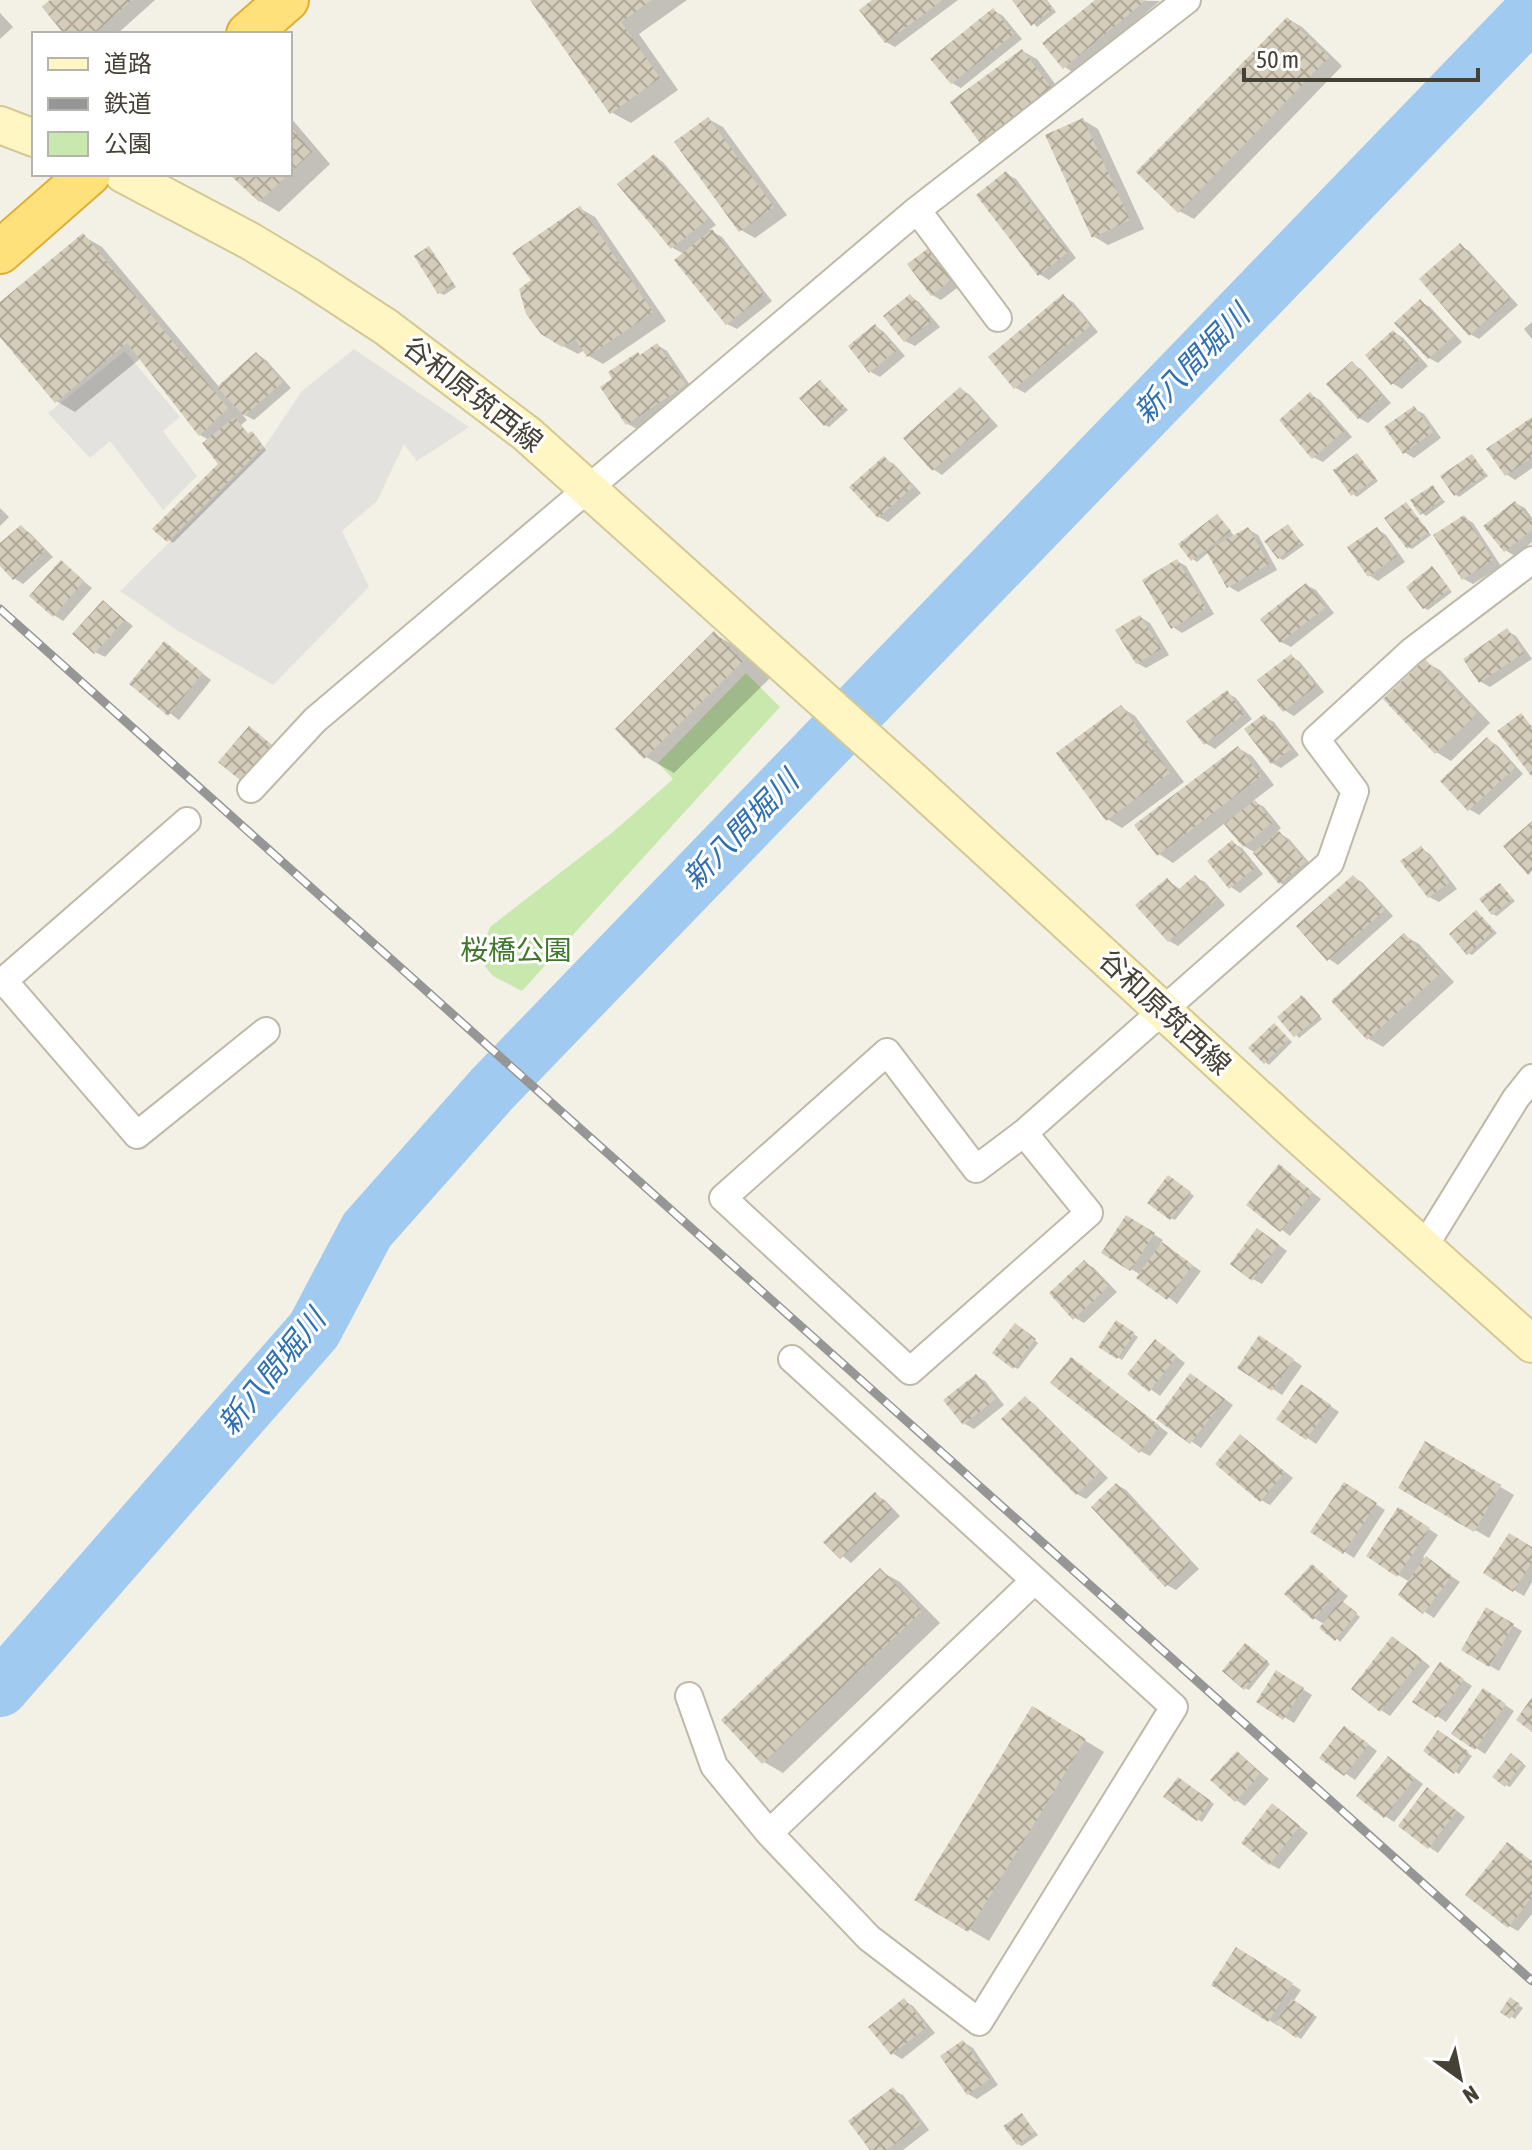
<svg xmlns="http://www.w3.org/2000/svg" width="1532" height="2150" viewBox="0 0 1532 2150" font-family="'Asap Condensed','Noto Sans JP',sans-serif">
<defs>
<pattern id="building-cross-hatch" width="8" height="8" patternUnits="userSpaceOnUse" patternTransform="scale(2)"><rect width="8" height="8" fill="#d5cdbb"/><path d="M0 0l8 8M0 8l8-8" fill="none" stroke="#afa899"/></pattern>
</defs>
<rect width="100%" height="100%" fill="#f3f0e6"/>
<path fill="#c9e8ae" d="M746 673 780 707 522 991 493 976 478 958 490 927 613 832 673 779 658 763Z"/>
<path fill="#e4e2de" d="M354 349 469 427 417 461 404 444 377 501 342 531 369 587 273 685 178 631 120 591 263 449 302 391Z
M125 351 180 417 163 431 197 476 163 510 110 441 90 458 48 413Z"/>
<path fill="#0003" d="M53 0H155L117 34H66Z
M532 0H687L639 34 678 90 631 123 611 112Z
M876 0H958L895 47 886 42Z
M1014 0H1047L1056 12 1037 27Z
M1098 0 1160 1 1074 73 1065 67Z
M993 10 1003 16 1022 39 961 88 952 83Z
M0 13 13 27 0 39Z
M1288 19 1302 27 1342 66 1194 219 1179 211Z
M1022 51 1037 59 1066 99 996 150 982 142Z
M290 117 330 164 279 212 260 201 232 174H290Z
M708 119 723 127 787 215 755 238 741 230Z
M1083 120 1098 129 1144 229 1108 245 1093 236Z
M654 156 663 162 716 225 709 230 722 237 772 301 737 329 727 324 684 254 673 248Z
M1006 174 1016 179 1076 258 1049 280 1039 274Z
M581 209 595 217 666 321 603 364 589 356 584 350 578 354 563 346 534 280Z
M83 236 102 247 220 388 257 354 266 360 291 388 254 420 241 413 247 420 241 425 249 435 256 436 266 450 173 543 155 529 220 464 209 440 200 435 141 358 75 412 56 401 0 334V304Z
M1460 245 1469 251 1518 305 1479 339 1470 334Z
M429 248 456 287 444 295 440 293Z
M910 265 965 282 941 300 932 295Z
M910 296 919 302 940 327 915 346 905 341 885 316Z
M1063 297 1073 302 1098 332 1025 393 1016 388 991 357Z
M1420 302 1430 307 1462 342 1438 363 1429 358Z
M1532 322V339L1524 329Z
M875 326 884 332 905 356 880 377 871 372Z
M1394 332 1403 338 1428 366 1402 389 1392 383Z
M657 345 667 351 694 391 637 429 628 424 615 379Z
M1352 364 1361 369 1391 403 1368 423 1359 418Z
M821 382 848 410 829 427 825 425Z
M961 389 970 395 998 426 942 475 933 469Z
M1311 395 1320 400 1352 437 1323 462 1313 457Z
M1414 409 1424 414 1441 438 1414 458 1404 452Z
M1532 419V468L1515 480 1506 474Z
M1357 455 1378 481 1357 497 1353 494Z
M1472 456 1488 476 1459 497 1455 494Z
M884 459 894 464 921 493 888 522 879 517Z
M1433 488 1445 502 1426 516 1422 513Z
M1515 503 1525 508 1532 518V542L1515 556 1505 550Z
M1406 504 1431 535 1412 549 1408 547Z
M0 508 9 517 0 526Z
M1218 516 1235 537 1248 529 1258 535 1277 570 1238 592 1228 586 1209 552 1197 562 1193 559Z
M1464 517 1473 523 1501 566 1473 584 1464 579Z
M1288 526 1304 545 1283 560 1279 558Z
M21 527 30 533 53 557 23 584 14 578 0 563V546Z
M1377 529 1386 535 1405 562 1378 581 1369 575Z
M1177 561 1186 566 1214 614 1182 633 1173 627Z
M61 563 92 588 63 621 54 615Z
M1432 569 1452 592 1428 610 1424 608Z
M1306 585 1316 590 1334 613 1291 647 1281 642 1263 619Z
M104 603 133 626 105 657 95 652Z
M1140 617 1150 623 1169 655 1146 668 1137 663Z
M1507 631 1516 636 1532 659 1490 687 1481 682Z
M714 634 742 650 770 678 674 773 646 757Z
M165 644 211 680 179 720 132 684Z
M1291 656 1300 662 1324 692 1294 716 1284 710Z
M1425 662 1440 670 1490 723 1451 761 1436 752Z
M1227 693 1236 698 1252 719 1215 749 1205 743Z
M1121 707 1135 716 1184 782 1122 828 1107 819Z
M1264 717 1274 722 1299 755 1281 768 1272 763Z
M1487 740 1497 745 1523 774 1479 815 1469 809Z
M1238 748 1252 756 1274 785 1253 801 1264 807 1281 828 1277 832 1289 839 1314 868 1290 888 1280 883 1254 852 1244 846 1225 823 1173 863 1159 854Z
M1233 843 1242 848 1263 874 1240 893 1231 887Z
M1421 848 1430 854 1457 889 1439 902 1429 897Z
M1195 877 1205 882 1225 905 1178 946 1169 941 1167 880 1181 890Z
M1353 877 1362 882 1393 916 1338 965 1329 959Z
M1500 885 1515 901 1497 916 1493 914Z
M1476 912 1497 933 1472 955 1468 953Z
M1405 936 1419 944 1454 982 1383 1047 1369 1039 1334 1001Z
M1306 1000 1322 1019 1299 1038 1280 1017Z
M1274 1025 1292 1042 1269 1065 1265 1062Z
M1280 1167 1321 1199 1290 1236 1249 1204Z
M1172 1180 1194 1196 1175 1220 1171 1218Z
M1126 1217 1163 1240 1160 1244 1201 1271 1177 1304 1141 1275 1104 1252Z
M1267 1236 1287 1251 1262 1284 1253 1279Z
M1084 1262 1094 1268 1117 1292 1084 1323 1075 1318Z
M1117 1323 1138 1337 1122 1360 1101 1346Z
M1019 1328 1038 1343 1018 1369 1014 1367Z
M1269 1343 1302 1366 1282 1395 1240 1367Z
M1164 1347 1185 1363 1160 1396 1130 1374Z
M1080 1365 1168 1433 1150 1456 1140 1451Z
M976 1376 985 1381 1004 1405 974 1429 965 1424Z
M1200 1381 1233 1405 1201 1448 1159 1419Z
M1311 1392 1339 1412 1316 1444 1279 1418Z
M1025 1398 1034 1404 1108 1478 1086 1499 1077 1494Z
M1240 1436 1293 1478 1270 1505 1261 1500Z
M1426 1443 1514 1495 1489 1538 1400 1487Z
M1117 1485 1126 1490 1199 1569 1176 1590 1167 1585Z
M1354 1490 1385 1510 1354 1558 1313 1531Z
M875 1495 885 1500 900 1516 851 1563 826 1542Z
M1408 1515 1438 1535 1423 1557 1460 1582 1434 1618 1400 1595 1410 1582 1398 1575Z
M1532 1549V1582L1524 1596 1486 1573Z
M1312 1567 1348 1596 1342 1603 1360 1617 1340 1642 1324 1624 1314 1618Z
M880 1571 900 1582 940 1623 783 1773 764 1762Z
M1487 1610 1522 1631 1499 1671 1463 1650Z
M1402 1644 1430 1666 1390 1716 1381 1710Z
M1250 1647 1270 1664 1249 1690 1245 1688Z
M1449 1670 1472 1686 1446 1722 1415 1701Z
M1277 1673 1312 1695 1294 1723 1259 1701Z
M1492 1696 1514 1711 1485 1754 1476 1748Z
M1033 1709 1104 1752 989 1941 917 1899Z
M1354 1733 1377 1751 1355 1780 1322 1757Z
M1438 1733 1472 1756 1459 1774 1425 1751Z
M1238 1754 1269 1779 1245 1806 1236 1800Z
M1516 1758 1526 1766 1510 1787 1506 1785Z
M1397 1764 1423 1784 1394 1822 1385 1816Z
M1178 1779 1214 1804 1202 1822 1166 1797Z
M1436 1795 1465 1817 1438 1853 1429 1847Z
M1281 1811 1308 1833 1279 1869 1270 1864Z
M1532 1862V1914L1518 1931 1509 1926Z
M1246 1955 1301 1990 1293 2002 1317 2017 1301 2039 1279 2024 1278 2026 1269 2020Z
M1510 2000 1523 2008 1515 2019 1503 2011Z
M904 2001 913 2006 935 2033 902 2059 892 2053Z
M963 2042 973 2048 998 2085 977 2099 968 2094Z
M893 2090 903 2095 929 2130 903 2150H872Z
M1022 2115 1038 2135 1022 2146 1018 2144Z"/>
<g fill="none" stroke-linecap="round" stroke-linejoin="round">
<path stroke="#a1caf1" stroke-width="56" d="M0 1689 314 1330 367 1230 492 1089 1532 12"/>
</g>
<path fill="url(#building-cross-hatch)" d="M50 0H132L94 34H64L42 7Z
M530 0H652L621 22 660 78 610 114Z
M872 0H943L885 43 859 10Z
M1012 0H1046L1053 9 1031 26Z
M1095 0H1146L1063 69 1042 43Z
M993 8 1014 34 951 84 930 59Z
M1287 17 1329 57 1178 213 1136 172Z
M1022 49 1053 90 980 143 950 102Z
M708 117 774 207 739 232 674 142Z
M1083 118 1130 220 1092 238 1045 135Z
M290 126 312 152 290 173Z
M654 154 708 219 671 249 617 184Z
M1006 171 1068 252 1038 276 976 195Z
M229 174H289L259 202Z
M580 206 653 312 587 357 575 339 562 347 541 334 526 314 519 289 531 280 512 253Z
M712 229 764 295 726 325 674 260Z
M83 233 228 408 199 436 127 343 55 403 0 337V302Z
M1460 243 1510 299 1469 336 1419 279Z
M934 244 957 276 931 296 907 264Z
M429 246 454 284 438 294 414 256Z
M910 294 932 321 904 342 883 316Z
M1063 294 1090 326 1014 389 988 357Z
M1420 299 1454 336 1428 359 1394 323Z
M875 324 897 350 869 373 848 346Z
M1393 330 1420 360 1391 385 1365 355Z
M657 343 686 385 626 425 600 387 612 379 608 372 638 352 640 355Z
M256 352 283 382 244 416 217 387Z
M1352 361 1383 397 1358 419 1326 384Z
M820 380 845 407 824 426 799 398Z
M960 387 990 420 932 471 903 438Z
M1310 392 1344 431 1312 459 1279 420Z
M1414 406 1433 432 1403 454 1384 427Z
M235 417 247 434 252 431 263 447 167 542 152 529 218 464 202 443Z
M1532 417V457L1505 476 1486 449Z
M1357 453 1376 478 1351 496 1333 470Z
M1472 454 1486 474 1454 496 1440 476Z
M884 456 913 487 878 518 849 487Z
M1433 485 1442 500 1420 515 1410 500Z
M1515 501 1532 522V530L1504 552 1483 526Z
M1406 502 1429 532 1407 549 1384 518Z
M1217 514 1231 531 1191 561 1178 544Z
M1464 515 1493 560 1462 580 1433 535Z
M1288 524 1301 543 1278 559 1264 541Z
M21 525 45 551 13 580 0 566V543Z
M1248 527 1269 564 1227 588 1206 551Z
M1377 527 1397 556 1368 577 1347 547Z
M1177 559 1206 608 1171 629 1142 580Z
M61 560 84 581 53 617 29 596Z
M1432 566 1450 589 1423 609 1406 587Z
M1306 583 1326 607 1280 643 1260 619Z
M103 600 125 620 94 654 72 634Z
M1140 615 1161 649 1136 664 1115 630Z
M1507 628 1524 653 1479 683 1463 659Z
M714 631 743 661 644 759 615 729Z
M164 641 203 673 168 716 129 684Z
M1291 654 1316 686 1283 712 1257 680Z
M1425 659 1477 714 1435 754 1383 699Z
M1227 690 1244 714 1204 745 1186 721Z
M1121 705 1170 773 1106 821 1056 753Z
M1521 713 1532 727V777L1497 731Z
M1264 714 1291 749 1271 764 1244 729Z
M249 726 276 748 246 785 218 762Z
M1487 737 1515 768 1468 811 1440 781Z
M1238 746 1261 776 1157 856 1134 825Z
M1255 800 1273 822 1243 847 1224 824Z
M1532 821V871L1528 875 1503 846Z
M1279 831 1306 862 1279 884 1253 853Z
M1232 840 1255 868 1229 889 1207 861Z
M1421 846 1449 883 1428 898 1400 861Z
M1195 875 1217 899 1168 942 1135 905 1167 878 1178 890Z
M1353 875 1385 910 1327 961 1296 926Z
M1500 883 1513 899 1492 915 1479 899Z
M1476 910 1494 930 1467 955 1449 934Z
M1404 933 1441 973 1367 1040 1331 1001Z
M1302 995 1320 1016 1294 1037 1277 1017Z
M1274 1023 1289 1039 1264 1064 1248 1048Z
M1279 1164 1313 1192 1280 1232 1246 1205Z
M1168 1175 1191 1192 1170 1220 1147 1203Z
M1126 1215 1155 1233 1130 1271 1101 1253Z
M1257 1228 1279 1244 1252 1281 1230 1264Z
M1162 1242 1193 1265 1167 1300 1136 1278Z
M1084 1260 1109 1286 1073 1320 1049 1293Z
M1116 1320 1135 1333 1117 1359 1098 1347Z
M1015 1323 1036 1339 1013 1369 992 1353Z
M1259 1335 1294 1359 1272 1391 1237 1368Z
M1155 1339 1177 1356 1149 1392 1127 1374Z
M1071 1357 1160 1426 1139 1453 1050 1383Z
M1190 1373 1225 1399 1190 1444 1156 1419Z
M976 1374 996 1399 963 1425 943 1400Z
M1301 1384 1331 1405 1306 1440 1276 1419Z
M1025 1396 1100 1472 1076 1495 1001 1419Z
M1240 1434 1285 1472 1260 1502 1215 1464Z
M1425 1441 1501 1485 1474 1532 1398 1488Z
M1344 1482 1377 1503 1343 1554 1310 1532Z
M1116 1483 1191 1563 1165 1587 1091 1507Z
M875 1492 892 1510 840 1559 823 1542Z
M1398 1507 1430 1528 1397 1577 1366 1556Z
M1509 1533 1532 1547V1562L1513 1592 1483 1573Z
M1426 1556 1452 1576 1423 1614 1398 1595Z
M1312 1564 1340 1589 1313 1620 1284 1594Z
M880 1568 922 1611 762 1764 721 1720Z
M1341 1600 1357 1613 1335 1641 1319 1628Z
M1486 1607 1514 1624 1489 1667 1461 1650Z
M1392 1636 1422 1659 1380 1712 1351 1689Z
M1245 1643 1268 1661 1244 1690 1222 1671Z
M1440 1662 1464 1679 1436 1718 1412 1702Z
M1276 1670 1304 1688 1283 1720 1256 1702Z
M1483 1688 1506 1704 1475 1750 1451 1734Z
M1532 1697V1732L1516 1720Z
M1032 1706 1086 1739 968 1932 914 1900Z
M1344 1726 1369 1744 1344 1776 1319 1758Z
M1438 1730 1469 1752 1454 1774 1423 1751Z
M1237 1751 1261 1773 1235 1802 1210 1780Z
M1511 1753 1523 1763 1505 1787 1492 1777Z
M1388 1756 1415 1778 1384 1818 1356 1796Z
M1178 1777 1211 1801 1197 1821 1163 1797Z
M1427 1787 1457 1811 1428 1849 1398 1826Z
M1272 1803 1300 1826 1269 1865 1241 1843Z
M1507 1842 1532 1861V1897L1508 1928 1465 1895Z
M1236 1947 1293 1983 1268 2022 1211 1985Z
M1510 1997 1520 2004 1510 2019 1500 2012Z
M904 1998 927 2027 891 2055 868 2027Z
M1292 1999 1314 2014 1296 2038 1275 2023Z
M963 2040 990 2079 967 2095 940 2056Z
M893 2087 921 2124 887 2150H870L848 2121Z
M1022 2113 1035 2132 1017 2145 1003 2126Z"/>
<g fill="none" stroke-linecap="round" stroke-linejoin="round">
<defs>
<path id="minor" d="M917 210 998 318
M251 789 315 720 917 210 1187 0
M4 981 137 1135 266 1031
M0 984 187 821
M1024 1133 1089 1213 910 1371 723 1198 887 1052 976 1169 1024 1133 1330 863 1355 791 1316 739 1412 651 1532 560
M1424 1247 1516 1098 1532 1078
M689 1696 714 1766 769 1833 869 1938 979 2022 1174 1707 792 1359
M769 1833 1034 1581"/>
<path id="secondary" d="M0 125 34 138
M123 174 250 241 308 276 386 327 527 434 911 779 1295 1132 1532 1344"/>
<path id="trunk" d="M248 34 287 0
M0 252 89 174"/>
</defs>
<use href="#minor" stroke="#bfb9a8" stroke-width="30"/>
<use href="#secondary" stroke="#d4c895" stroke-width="40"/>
<use href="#trunk" stroke="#dfaf34" stroke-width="46"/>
<use href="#minor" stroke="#fff" stroke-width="26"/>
<use href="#secondary" stroke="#fff6c4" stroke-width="36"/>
<use href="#trunk" stroke="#ffe17c" stroke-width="42"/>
<defs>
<path id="rail" d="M0 609 1532 1981"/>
</defs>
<use href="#rail" stroke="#969696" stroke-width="9"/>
<use href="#rail" stroke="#fff" stroke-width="6" stroke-dasharray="18" stroke-linecap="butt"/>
</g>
<g text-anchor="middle" stroke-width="6" stroke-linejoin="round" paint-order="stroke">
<g font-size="28" fill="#464135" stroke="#fff">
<text transform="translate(473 394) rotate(38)" y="10">谷和原筑西線</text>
<text transform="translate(1165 1012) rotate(43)" y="10">谷和原筑西線</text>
</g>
<g font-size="28" fill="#3f7828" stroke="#fff">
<text x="516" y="960">桜橋公園</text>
</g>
<g font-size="30" font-style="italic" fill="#2d6fb3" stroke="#fff">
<text transform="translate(1192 364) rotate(-46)" y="10">新八間堀川</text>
<text transform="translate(741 830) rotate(-46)" y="10">新八間堀川</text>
<text transform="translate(272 1372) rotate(-51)" y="10">新八間堀川</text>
</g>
</g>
<rect x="32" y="32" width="260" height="144" fill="#ffffff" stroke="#b5b3ae" stroke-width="2"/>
<rect x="48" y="58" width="40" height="12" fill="#fff6c4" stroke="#b5b3ae" stroke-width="2"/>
<text x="104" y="72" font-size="24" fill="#464135">道路</text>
<rect x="48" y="98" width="40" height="12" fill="#969696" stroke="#b5b3ae" stroke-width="2"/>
<text x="104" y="112" font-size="24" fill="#464135">鉄道</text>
<rect x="48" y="132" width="40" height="24" fill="#c9e8ae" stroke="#b5b3ae" stroke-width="2"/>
<text x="104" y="152" font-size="24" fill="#464135">公園</text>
<g transform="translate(1460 2078) rotate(147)" stroke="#ffffff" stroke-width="6" paint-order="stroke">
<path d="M0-6L14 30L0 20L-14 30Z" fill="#464135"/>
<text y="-12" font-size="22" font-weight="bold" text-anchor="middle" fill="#464135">N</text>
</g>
<path d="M1244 68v12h234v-12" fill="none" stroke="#464135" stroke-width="4"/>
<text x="1256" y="68" font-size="24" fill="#464135" stroke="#ffffff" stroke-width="6" paint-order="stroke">50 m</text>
</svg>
